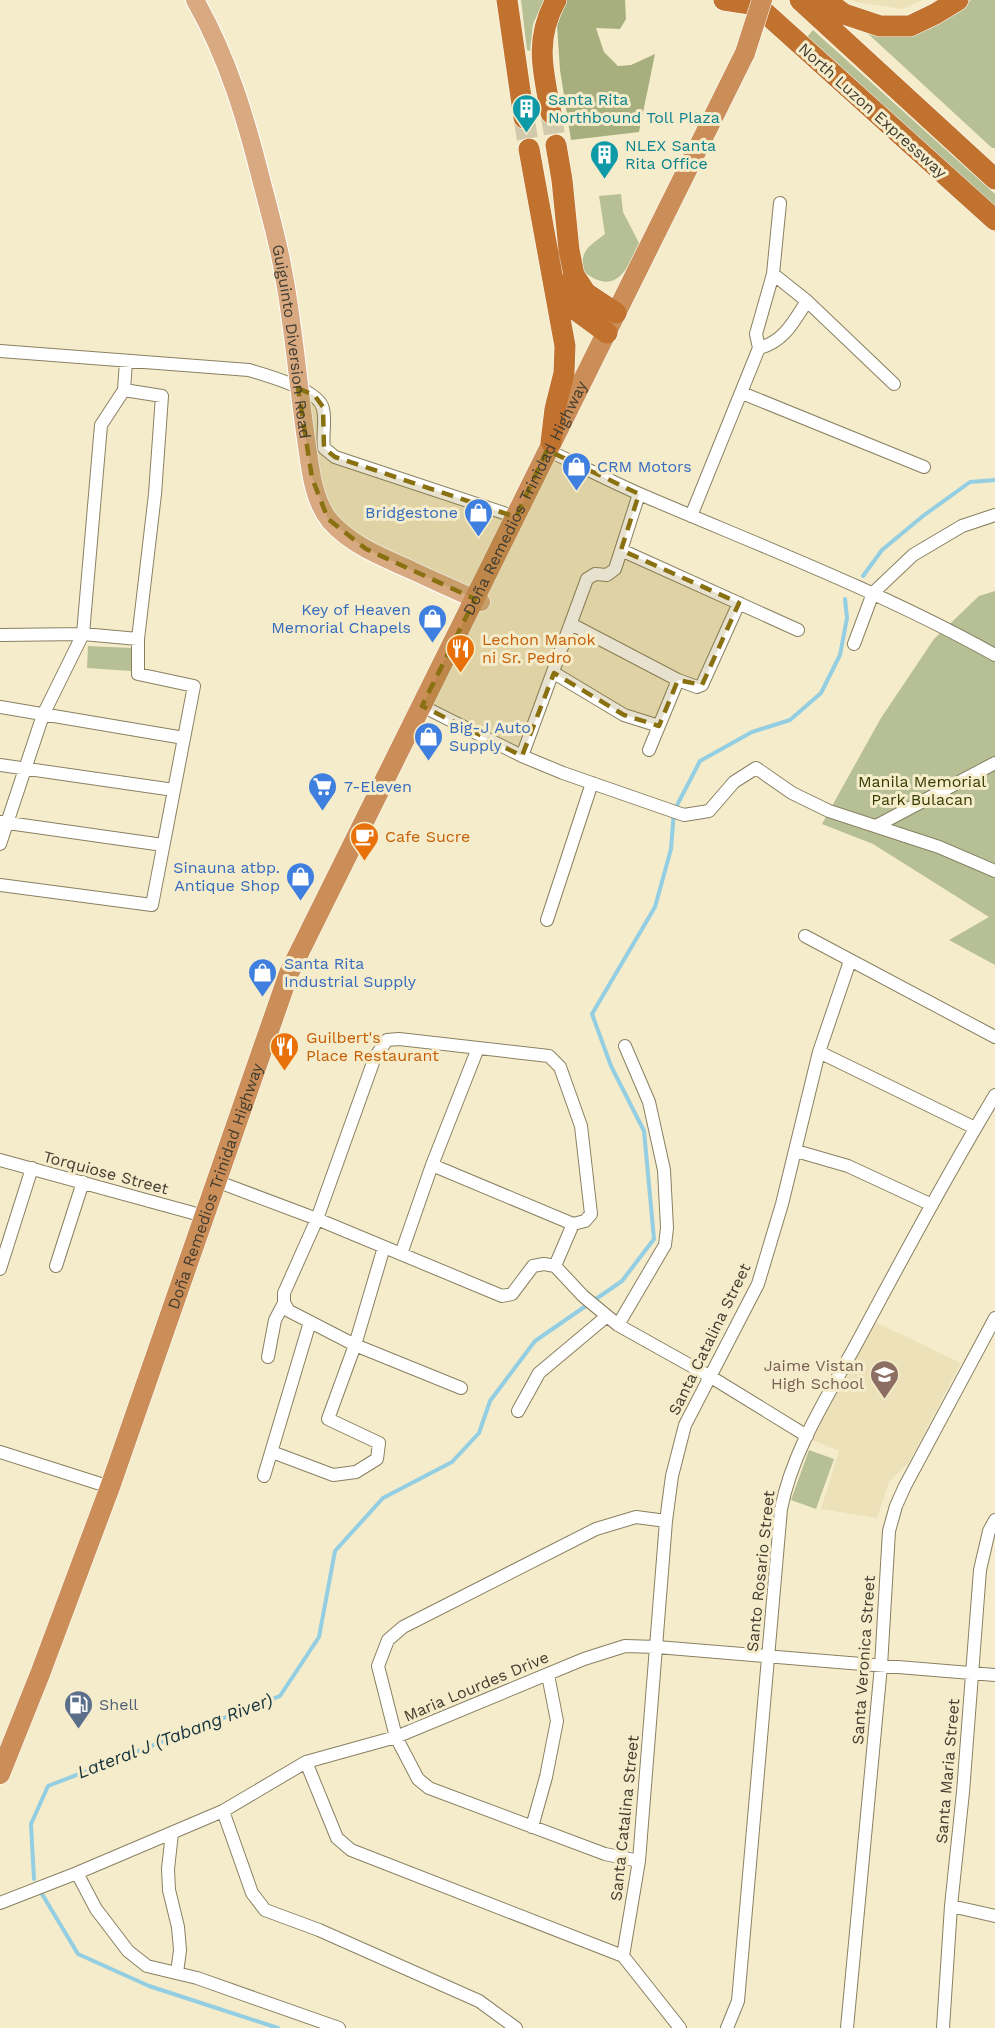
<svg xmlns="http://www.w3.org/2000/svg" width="995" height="2028" viewBox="0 0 995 2028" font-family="'Work Sans',sans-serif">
<rect width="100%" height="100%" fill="#f5eccb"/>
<path fill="#ece1b9" d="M853 0H922L902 9 856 2Z
M875 1322 961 1363 909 1462 889 1482 877 1518 821 1509 839 1451 808 1438Z"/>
<path fill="#b7bf95" d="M521 0H544L533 24 530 51 527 50Z
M971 0H995V148H992L864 30 946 16Z
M813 30 995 194V212L807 37Z
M621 194 623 212 639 243C627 271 615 297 583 271 580 249 590 246 605 234L599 196Z
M995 591V965L949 940 989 917 873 844 822 824 881 718 934 639 979 596Z
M88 646 132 648 131 671 87 668Z
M809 1450 834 1459 816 1509 791 1500Z"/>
<path fill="#a7af7f" d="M567 0H625L626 19 620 29 596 28 604 52 618 66 631 65 655 54 639 132 571 140 560 70 557 25Z"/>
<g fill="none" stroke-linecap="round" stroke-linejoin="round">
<path stroke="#93cee2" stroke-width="4" d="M863 576 882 550 923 516 970 482 995 480
M34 1879 31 1824 48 1786 280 1696 319 1637 335 1551 383 1498 452 1462 479 1433 490 1401 535 1341 622 1281 654 1239 644 1131 611 1066 592 1014 655 907 671 849 674 811 700 761 752 732 790 720 821 693 840 655 847 618 845 599
M42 1894 78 1954 149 1986 278 2028"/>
<path stroke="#d1c9ac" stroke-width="21" stroke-dasharray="21 10" stroke-linecap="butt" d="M551 113 556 145
M524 118 529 149"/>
<defs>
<path id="minor" d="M773 274 807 301 894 384
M759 348C784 342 794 321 807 301
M0 351 249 370C266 375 320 390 323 409 326 421 322 435 324 448L335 457 516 517
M742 393 924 467
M547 450C579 465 610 481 642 495 761 546 882 592 995 655
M691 516 759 348 756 334 773 274 780 203
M621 550 798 630
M571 624 678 680 697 687 702 685 739 603
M0 635 83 634 138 639
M854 644 873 593 913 555 962 526 995 515
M554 673 624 715 659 726
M422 706 522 756 563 773 684 815 709 811 734 782 756 768 792 793 829 811 939 847 995 871
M0 707 184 738
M649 750 678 680
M522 756 587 579 595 574 607 575 615 569 639 494
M0 765 174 790
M1 822 163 845
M876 826 995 763
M0 844 43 715 83 634 101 425 124 390 126 361
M0 885 152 905 194 686 138 674V639L155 494 162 396 124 390
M547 920 592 783
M805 936 995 1037
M819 1052 975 1128
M796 1151 848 1166 932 1205
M0 1160 204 1216
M432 1165 573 1224 585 1221 591 1214 581 1126 560 1067 549 1056 399 1039 387 1040 375 1057 317 1219 284 1293V1303L289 1311 355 1345 461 1388
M216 1181 317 1219 502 1296 512 1294 533 1266 544 1264 555 1266 583 1296 618 1325 711 1377 807 1436
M401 1254 432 1165 478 1048
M56 1266 83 1182
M555 1266 573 1224
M0 1269 32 1168
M618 1325 665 1245 667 1228 664 1170 649 1102 625 1046
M268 1357 275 1320 284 1303
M518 1411 539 1373 607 1316
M0 1452 110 1487
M272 1452 333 1475 356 1472 377 1459 379 1443 328 1419 355 1345 384 1247
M264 1476 310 1322
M306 1762 337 1838 351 1850 623 1956 680 2028
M223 1811 252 1893 265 1910 319 1930 479 2001 516 2028
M532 1827 546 1777 557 1721 548 1675
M172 1833 168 1869 169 1890 178 1927 180 1950 177 1973
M639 1861 605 1854 429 1788 418 1779 396 1737 378 1666 388 1640 403 1627 596 1529 636 1517 666 1521
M77 1873 96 1909 128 1951 147 1966 197 1978 339 2028
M0 1903 77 1873 223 1811 306 1762 396 1737 584 1659 625 1646 657 1647 995 1675
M951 1906 995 1916
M623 1956 639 1861 666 1521 672 1476 685 1425 758 1284 782 1204 819 1052 850 961
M727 2028 738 2001 781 1509C793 1448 830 1393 859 1339 903 1257 947 1175 995 1095
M847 2028 881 1666 889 1531 896 1506 905 1486 995 1318
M943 2028 951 1906 963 1792 980 1570 989 1531 995 1520"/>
<g id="primary">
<path id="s1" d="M195 0C228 58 246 119 262 183 270 214 279 245 284 276 294 330 298 385 306 439 310 465 312 499 330 521 351 545 382 557 411 570 434 581 458 591 481 602"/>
</g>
<g id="trunk">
<path id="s2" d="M0 1774 40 1674 110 1487 289 973 745 53"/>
</g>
<path id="motorway" d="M507 0 524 118
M724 0 757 5
M751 0 995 220
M800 0 995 179
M825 0 844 14 880 26H910L935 14 958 0
M551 113C543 71 534 40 556 0
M556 145 562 180 569 250 574 275 586 293 616 313
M529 149 565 346 564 373 555 409 551 442
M557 283 577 311 607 333"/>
</defs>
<use href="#minor" stroke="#898062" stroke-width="14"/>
<use href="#primary" stroke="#fff" stroke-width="20"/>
<use href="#trunk" stroke="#fff" stroke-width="21"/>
<use href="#motorway" stroke="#fff" stroke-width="22"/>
<use href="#minor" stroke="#fff" stroke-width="12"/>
<use href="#primary" stroke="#d9aa82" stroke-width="18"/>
<use href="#trunk" stroke="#cc8e58" stroke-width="20"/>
<use href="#motorway" stroke="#c0722e" stroke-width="21"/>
<defs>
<path id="trunk-bridge" d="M745 53 762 0"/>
</defs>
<use href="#trunk-bridge" stroke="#fff" stroke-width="21" stroke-linecap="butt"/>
<use href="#trunk-bridge" stroke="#cc8e58" stroke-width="20"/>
</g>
<path fill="#897011" fill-opacity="0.2" stroke="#897011" stroke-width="4.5" stroke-dasharray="12 8" stroke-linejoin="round" d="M298 388 315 396 323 407 324 448 335 457 516 517 547 450 639 494 621 550 739 603 702 685 678 680 659 726 624 715 554 673 522 756 422 706 475 599 366 549 328 519 312 478Z"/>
<defs>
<symbol id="building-pin" viewBox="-11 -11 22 30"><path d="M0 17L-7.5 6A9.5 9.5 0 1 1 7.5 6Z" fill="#0f9aa8" stroke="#f5eccb"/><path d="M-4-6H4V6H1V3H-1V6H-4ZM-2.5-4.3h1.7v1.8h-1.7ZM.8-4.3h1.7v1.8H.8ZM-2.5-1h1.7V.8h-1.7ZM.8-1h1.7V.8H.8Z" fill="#fff"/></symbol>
<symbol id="shop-pin" viewBox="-11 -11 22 30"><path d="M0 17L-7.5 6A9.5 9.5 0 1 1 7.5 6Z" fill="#3f7fe0" stroke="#f5eccb"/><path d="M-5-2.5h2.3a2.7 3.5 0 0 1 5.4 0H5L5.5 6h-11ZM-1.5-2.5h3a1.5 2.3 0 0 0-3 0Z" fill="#fff"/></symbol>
<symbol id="restaurant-pin" viewBox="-11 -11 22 30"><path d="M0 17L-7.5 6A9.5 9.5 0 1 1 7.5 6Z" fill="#e8710a" stroke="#f5eccb"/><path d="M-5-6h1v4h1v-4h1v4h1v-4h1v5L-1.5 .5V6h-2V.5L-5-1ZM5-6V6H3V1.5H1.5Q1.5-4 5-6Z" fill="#fff"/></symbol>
<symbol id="supermarket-pin" viewBox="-11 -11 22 30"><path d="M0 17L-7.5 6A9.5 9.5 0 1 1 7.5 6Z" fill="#3f7fe0" stroke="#f5eccb"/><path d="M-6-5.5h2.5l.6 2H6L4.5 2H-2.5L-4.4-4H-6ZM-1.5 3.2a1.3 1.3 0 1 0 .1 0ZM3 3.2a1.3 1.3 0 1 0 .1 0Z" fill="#fff"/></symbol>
<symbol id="cafe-pin" viewBox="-11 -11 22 30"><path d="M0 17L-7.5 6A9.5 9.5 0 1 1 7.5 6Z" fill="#e8710a" stroke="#f5eccb"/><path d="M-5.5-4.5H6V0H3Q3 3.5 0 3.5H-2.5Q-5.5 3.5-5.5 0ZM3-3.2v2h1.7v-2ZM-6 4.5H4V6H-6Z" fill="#fff"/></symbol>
<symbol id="school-pin" viewBox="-11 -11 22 30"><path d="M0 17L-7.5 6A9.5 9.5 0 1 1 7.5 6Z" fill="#8d6e63" stroke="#f5eccb"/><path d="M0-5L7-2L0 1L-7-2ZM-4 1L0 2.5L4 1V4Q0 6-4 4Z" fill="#fff"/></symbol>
<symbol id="fuel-pin" viewBox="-11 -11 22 30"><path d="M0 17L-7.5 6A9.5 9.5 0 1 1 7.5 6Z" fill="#5c6f8a" stroke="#f5eccb"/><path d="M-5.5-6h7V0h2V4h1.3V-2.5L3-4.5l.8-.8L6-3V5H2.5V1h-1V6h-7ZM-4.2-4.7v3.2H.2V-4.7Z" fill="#fff"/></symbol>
</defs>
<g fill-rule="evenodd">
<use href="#building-pin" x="510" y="92" width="33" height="45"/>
<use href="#building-pin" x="588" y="138" width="33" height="45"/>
<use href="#shop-pin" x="560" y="450" width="33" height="45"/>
<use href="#shop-pin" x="462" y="496" width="33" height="45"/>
<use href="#shop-pin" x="416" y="602" width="33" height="45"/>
<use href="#restaurant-pin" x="444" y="632" width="33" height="45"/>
<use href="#shop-pin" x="412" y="720" width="33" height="45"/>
<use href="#supermarket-pin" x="306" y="770" width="33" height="45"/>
<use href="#cafe-pin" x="348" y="820" width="33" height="45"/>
<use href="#shop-pin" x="284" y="860" width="33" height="45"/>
<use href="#shop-pin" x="246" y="956" width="33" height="45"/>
<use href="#restaurant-pin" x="268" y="1030" width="33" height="45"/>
<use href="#school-pin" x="868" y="1358" width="33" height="45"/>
<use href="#fuel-pin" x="62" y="1688" width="33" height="45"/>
</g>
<g text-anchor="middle" stroke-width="6" stroke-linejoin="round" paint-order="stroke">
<g font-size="16" fill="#0d838f" stroke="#f5eccb" text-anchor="start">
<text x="548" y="105">Santa Rita<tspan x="548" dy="18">Northbound Toll Plaza</tspan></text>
<text x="625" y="151">NLEX Santa<tspan x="625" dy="18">Rita Office</tspan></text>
</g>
<g font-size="16" fill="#413d30" stroke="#f5eccb">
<text transform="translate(873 110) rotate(42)" y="6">North Luzon Expressway</text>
<text dy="6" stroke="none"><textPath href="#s1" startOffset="357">Guiguinto Diversion Road</textPath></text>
<text dy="6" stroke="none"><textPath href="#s2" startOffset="1382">Doña Remedios Trinidad Highway</textPath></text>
<text transform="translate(106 1172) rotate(15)" y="6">Torquiose Street</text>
<text dy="6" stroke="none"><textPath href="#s2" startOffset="626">Doña Remedios Trinidad Highway</textPath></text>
<text transform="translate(709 1339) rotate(-64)" y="6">Santa Catalina Street</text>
<text transform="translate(760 1571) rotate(-84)" y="6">Santo Rosario Street</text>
<text transform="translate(863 1660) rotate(-86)" y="6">Santa Veronica Street</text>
<text transform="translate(476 1686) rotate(-23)" y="6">Maria Lourdes Drive</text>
<text transform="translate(947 1771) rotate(-85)" y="6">Santa Maria Street</text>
<text transform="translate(624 1818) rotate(-84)" y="6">Santa Catalina Street</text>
</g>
<g font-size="16" fill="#366cbe" stroke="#f5eccb" text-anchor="start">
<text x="597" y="472">CRM Motors</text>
<text x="458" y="518" text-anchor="end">Bridgestone</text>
<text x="411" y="615" text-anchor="end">Key of Heaven<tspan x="411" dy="18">Memorial Chapels</tspan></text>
<text x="449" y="733">Big-J Auto<tspan x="449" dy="18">Supply</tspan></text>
<text x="344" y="792">7-Eleven</text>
<text x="280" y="873" text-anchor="end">Sinauna atbp.<tspan x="280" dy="18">Antique Shop</tspan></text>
<text x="284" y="969">Santa Rita<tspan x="284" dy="18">Industrial Supply</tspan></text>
</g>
<g font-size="16" fill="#c56008" stroke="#f5eccb" text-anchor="start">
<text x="482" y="645">Lechon Manok<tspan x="482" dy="18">ni Sr. Pedro</tspan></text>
<text x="385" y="842">Cafe Sucre</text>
<text x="306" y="1043">Guilbert's<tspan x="306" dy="18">Place Restaurant</tspan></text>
</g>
<g font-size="16" fill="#373d01" stroke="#f5eccb">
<text x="922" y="787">Manila Memorial<tspan x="922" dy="18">Park Bulacan</tspan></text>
</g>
<g font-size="16" fill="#785e54" stroke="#f5eccb" text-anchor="end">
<text x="864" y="1371">Jaime Vistan<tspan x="864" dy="18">High School</tspan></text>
</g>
<g font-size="16" fill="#4e5e75" stroke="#f5eccb" text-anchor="start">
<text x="99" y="1710">Shell</text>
</g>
<g font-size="18" font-style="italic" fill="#15333c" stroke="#f5eccb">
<text transform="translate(175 1736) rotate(-21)" y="6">Lateral J (Tabang River)</text>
</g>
</g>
</svg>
